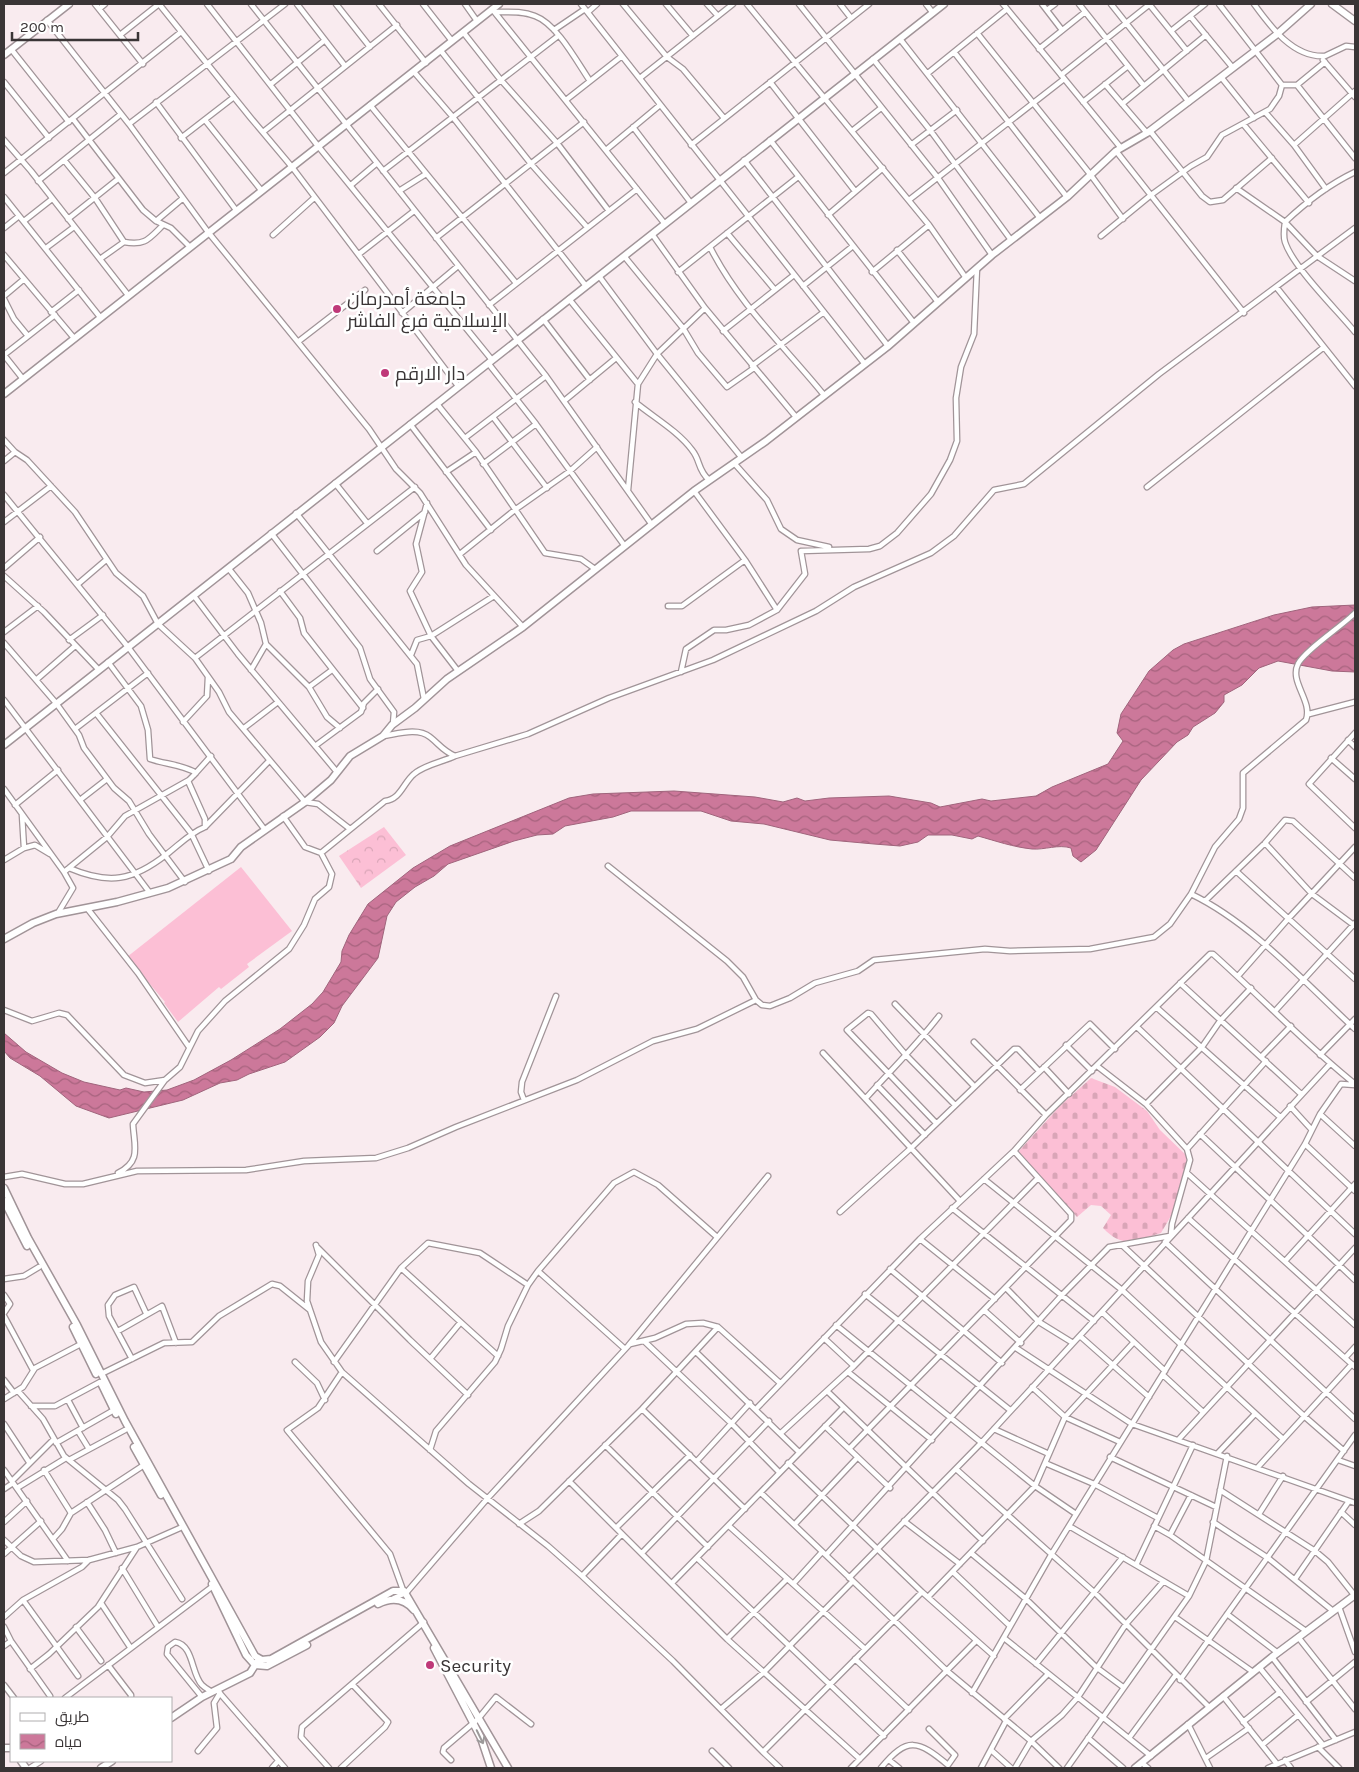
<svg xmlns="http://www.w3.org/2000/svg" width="1359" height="1772" viewBox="0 0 1359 1772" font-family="Karla,Cairo,sans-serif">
<defs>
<pattern id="cemetery-stones" width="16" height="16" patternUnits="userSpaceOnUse" patternTransform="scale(1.25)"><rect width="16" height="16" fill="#fcbfd5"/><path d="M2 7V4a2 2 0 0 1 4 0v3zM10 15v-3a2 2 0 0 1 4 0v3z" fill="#d9a5b7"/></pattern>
<pattern id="park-crowns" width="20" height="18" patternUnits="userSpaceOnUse" patternTransform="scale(1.25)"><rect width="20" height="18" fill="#fcbfd5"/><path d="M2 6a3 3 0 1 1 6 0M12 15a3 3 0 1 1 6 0" fill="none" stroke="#d9a5b7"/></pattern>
<pattern id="water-waves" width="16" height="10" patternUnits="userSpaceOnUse" patternTransform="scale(1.25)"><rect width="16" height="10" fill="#cc789a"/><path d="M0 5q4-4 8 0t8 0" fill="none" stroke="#a7637e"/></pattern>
</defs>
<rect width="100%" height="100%" fill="#f9ebef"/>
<path fill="url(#cemetery-stones)" d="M1091 1078 1115 1087 1147 1111 1160 1130 1186 1155 1187 1163 1175 1209 1161 1233C1136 1240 1124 1250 1103 1228L1111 1215 1101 1206 1091 1205 1077 1217 1018 1152 1060 1106Z"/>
<path fill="url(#park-crowns)" d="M384 827 406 855 361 888 339 856Z"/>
<path fill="#fcbfd5" d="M241 867 292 931 247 964 249 967 221 989 219 987 178 1022 164 1003 165 1002 127 957Z"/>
<path fill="url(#water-waves)" stroke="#a0647c" d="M1355 605V672L1332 671 1278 661 1259 668 1242 685 1224 695V702L1215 713 1193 727 1188 735 1177 742 1141 780 1096 850 1081 862 1073 856 1071 848C1058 844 1045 850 1032 849 1013 847 996 841 978 836L972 839 952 835H928L918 842 900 846 874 844 830 840 764 824 731 821 701 811H631L613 817 565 826 553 834 537 835 514 841 448 864 434 876 415 887 396 902 387 916 378 958 342 1006 334 1023 320 1037 285 1062 249 1074 237 1080 220 1083 183 1100 109 1118 76 1106 40 1076 10 1058 4 1051V1033L26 1052 62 1073 84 1082 120 1090 126 1088 144 1092 167 1090 194 1080 231 1060 280 1029 312 1004 323 992 341 962 342 951 349 935 368 904 413 868 450 846 569 798 593 794 674 791 755 797 783 802 797 798 805 801 829 798 889 796 931 803 940 807 982 799 991 801 1036 796 1052 787 1108 764 1123 741 1117 733 1121 714 1149 671 1173 650 1184 644 1274 615 1312 607Z"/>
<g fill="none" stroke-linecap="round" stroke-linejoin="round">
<defs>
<path id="street" d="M95 4 143 64
M159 4 250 117 292 167 458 386
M207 4 318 146 492 360
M251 4 546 376 652 525
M297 4 345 66
M336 4 370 47
M379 4 426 63
M423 4 452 41
M465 4 477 21
M581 4 864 363
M623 4 667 57 683 69 724 118
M666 4 693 36
M707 4 718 16
M747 4 929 225 966 278
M799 4 938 178 992 255
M840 4 851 18
M926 4 933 13
M1003 4 1121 148
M1042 4 1062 30
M1079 4 1144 86
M1111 4 1189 102
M1149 4 1187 51
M1219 4 1282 85H1297L1325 62
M1254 4C1270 26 1293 58 1325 56L1346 46 1355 47
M99 9 105 4
M492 9 665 224
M1047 10 1055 4
M496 12C509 12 523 11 535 16 557 24 577 62 590 81
M588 12 597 4
M1190 16 1233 68
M47 20 129 124 208 232 369 429 396 469 420 493 466 565 523 627
M554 30 585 9
M1171 31 1205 4
M463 32 500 79 557 143 609 211
M977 33 1090 174 1123 219
M120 35 159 4
M900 39 1040 218
M11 49 69 122
M1039 49 1085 12
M441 51 532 165 587 227
M954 52 1067 197
M873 59 930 130 1011 240
M1323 60 1355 97
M414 72 452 116 586 286
M928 73 1007 9
M1061 75 1150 4
M1221 77 1254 118
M640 78 733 4
M4 82 49 138
M770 82 855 191
M271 84 325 40
M1105 84 1147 133
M1297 85 1355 158
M566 100 622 56
M156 102 236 210
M1083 102 1128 66
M1122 104 1206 35
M370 105 516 283
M1265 112 1294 145 1326 189
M73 119 143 210 156 221 171 228 190 247
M205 120 261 190
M129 124 285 4
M1244 125 1309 203
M633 127 691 203
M852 131 881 108
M1150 131 1202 196 1210 202 1223 200 1272 158
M263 132 397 25
M181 138 234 97
M4 140 31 171 128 295
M770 140 914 323
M691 145 869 4
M911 145 957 110
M1294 145 1355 91
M606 150 660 105
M1116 151 1244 313
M64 160 95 198 124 242C145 246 149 239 163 225
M744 160 888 346
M383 171 558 36
M1355 172C1330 184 1305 203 1285 222 1284 229 1283 236 1285 242 1293 267 1337 310 1355 332
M4 173 181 32
M38 181 121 114
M351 185 377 163
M1236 188 1285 222 1317 256 1355 281
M399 191 426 174
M4 197 100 317
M909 200 1064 79
M828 215 883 168
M68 219 118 179
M24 221 52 199
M156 221 182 199
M4 228 19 216
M727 233 775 290
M652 234 705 308 796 417
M273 235 314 198
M1101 236 1151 195 1191 166 1207 157 1222 135 1270 109 1279 96 1282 85
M436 238 584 122
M710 247C738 303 785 347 824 395
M46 248 74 227
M897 250 938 302
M359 254 414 211
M4 255 74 338
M624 256 683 328 698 353 727 387 754 368
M100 259 124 242
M678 272 798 177
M872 272 929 225
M599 276 657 354 742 458
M803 286 853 246
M1277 288 1355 386
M4 296 23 280
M4 299 14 319 28 336
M569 299 638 384
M489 305 637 189
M51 312 79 290
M402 313 458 266
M543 319 590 380
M723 331 794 275
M299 341 365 290
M4 355 55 315
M4 355 23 379
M488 363 536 424 624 545
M752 366 824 312
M564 401 616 358
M635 402C653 417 678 431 692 450 701 461 697 469 709 480
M437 404 476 452 545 553 581 559 595 569
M493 417 547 488
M410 424 491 530
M465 438 546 376
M4 440 15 452 27 460 75 512 116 573 143 596 158 624 195 658 219 692 229 712 305 802 318 804 350 829
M4 461 15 452
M734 463 767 500 781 529 797 540 829 547
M483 464 536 424
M446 472 476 452
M335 483 367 523
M1147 487 1324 347
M628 490 638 384 657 354 705 308
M694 491 745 560 777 610
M4 495 128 647 265 830
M427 503 416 544 422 572 410 591 431 636 458 671
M296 513 417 664 424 699
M4 522 51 486
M271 533 360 648 370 679 394 712 393 724
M377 551 425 512
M460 554 516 509 570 471 597 447
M4 568 40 537
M229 569 248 593 261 623 266 644 309 687 327 717 340 728
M4 576 44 612 99 670
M78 584 106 560
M280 591 300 618 304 633 363 708
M194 596 238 654 337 772
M668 606H682L745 560
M4 632 38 606
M69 640 103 615
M4 643 56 703 79 735 84 748 114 788 129 801 149 834 185 882
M411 655 417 640 431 636 494 596
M195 658 415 487
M108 662 141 706 148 730 150 759C164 764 185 765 196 773L188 781 205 819V827
M251 670 266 644
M681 672 686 649 714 630H726L749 625 777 610 805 574 801 551 869 549 880 546 897 533 931 494 950 460 957 441 956 398 961 367 974 334 977 268
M36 680 75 646
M309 687 332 670
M4 700 150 893
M96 713 191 833 209 871
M1309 714 1355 702
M183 722 207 696 208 677
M244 728 278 702
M75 729 148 673
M1355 733 1309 784 1355 828
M383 736C397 734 418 727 430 737 439 744 443 751 455 756L528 734 609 698 713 660 816 611 854 587 931 553 954 536 994 490 1024 484 1159 374 1355 228
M1348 740 1355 747
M315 746 361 712 364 703 378 689
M1331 758 1355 779
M194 775 211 756
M4 789 64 872 73 888 58 913
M80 800 107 779
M15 805 58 770
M283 816 305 847 321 853 385 801C401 799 403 783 414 774 424 765 442 762 455 756
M1265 843 1312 894 1355 926
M24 848 35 845 50 854
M4 860 24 848 22 815
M608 866 727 961 743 977 756 1000
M69 868C109 885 133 881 167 854 180 844 190 833 205 827L269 761
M1236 871 1355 979
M64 872 107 837 125 816 189 780
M1191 894C1253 924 1305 983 1355 1029
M1205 901 1265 843 1285 820 1293 821 1355 878
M87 908 138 973 189 1047
M1238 976 1288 919 1355 847
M1180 983 1301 1094
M895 1004 974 1086
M1156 1007 1280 1117
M4 1010 32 1021 59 1013 67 1015 124 1075 145 1083 165 1080 180 1067 198 1031 225 1001 289 949 304 925 315 899 329 887 332 874 321 853
M1276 1010 1355 923
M1137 1027 1355 1234
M974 1042 1046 1115
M1066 1045 1092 1071
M823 1053 960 1201
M1320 1055 1355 1019
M1261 1057 1291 1026
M1097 1066 1146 1104 1187 1149
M1044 1067 1069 1094
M877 1085 925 1135
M1020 1090 1090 1024 1115 1049
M866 1098C890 1071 917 1045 939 1016
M524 1100 521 1092 522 1082 556 996
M1146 1104 1202 1047 1220 1021 1251 988
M1290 1106 1311 1129
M1320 1114 1355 1146
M936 1123 847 1030 868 1013 871 1014 905 1054 955 1105
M1200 1134 1355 1280
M1305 1144 1355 1191
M118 1173C142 1161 134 1146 133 1124L165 1080
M1187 1173 1355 1325
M4 1177 22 1174 65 1184H83L137 1171 246 1170 304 1161 376 1158 408 1148 456 1127 577 1080 653 1041 697 1029 756 1000 762 1005 770 1006 790 998 815 983 858 971 874 960 985 949 1010 951 1090 949 1154 937 1170 924 1191 894 1215 847 1239 819 1243 808V773L1306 720C1313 701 1289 682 1298 664 1304 651 1342 626 1355 613
M984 1179 1122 1290 1283 1439
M952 1208 1094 1321
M840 1212 910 1149 1014 1049H1018L1039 1071
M1188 1218 1355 1367
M1171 1234 1172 1224 1190 1160 1187 1149 1266 1061
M920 1239 995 1299
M1165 1242 1355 1419
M316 1245 319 1255 308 1281 307 1301 321 1342 342 1372 469 1484 548 1546 582 1576 673 1661 763 1752
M1122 1245 1304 1416 1344 1451
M318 1248 410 1340 468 1395
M1286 1260 1355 1184
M401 1268 498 1356
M890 1269 1002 1363
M538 1271 625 1349
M4 1279 24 1276 39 1267
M1006 1288 1039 1322 1073 1343
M865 1294 1010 1410
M4 1295 10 1304 4 1313
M985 1311 1021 1343
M1102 1312 1165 1371
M4 1316 33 1370
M836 1325 1035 1486 1076 1514
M118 1331 162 1306 176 1343
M1080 1336 1149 1397
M824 1338 854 1366
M644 1341 732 1424 779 1472
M630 1344 655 1338 686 1324 703 1323 718 1327 780 1383
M1016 1348 1132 1424 1355 1503
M696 1352 799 1452
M1345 1358 1355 1347
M132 1359 109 1316 108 1305 115 1295 134 1287 146 1313
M430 1359 460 1323
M295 1362 317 1383 325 1400
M334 1362 401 1268 428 1243 480 1253 528 1285
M342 1372 318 1408 287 1430 390 1554 403 1590
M848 1372 932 1440
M101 1374 164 1343 192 1342 219 1316 272 1284 280 1286 310 1310
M1163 1375 1203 1412
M4 1380 14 1393
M1032 1387 1065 1417 1120 1442
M18 1391 43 1419 64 1456 118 1500 125 1509 182 1599
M827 1391 983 1541
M4 1399 23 1387 35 1368 81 1344
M68 1400 83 1428
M31 1406H55L100 1382
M642 1409 745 1509
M756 1409 920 1239 1014 1151 1046 1115 1210 954H1213C1261 997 1305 1044 1355 1084
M4 1424 29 1462
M825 1426 890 1488
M994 1429 1049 1454
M78 1431 89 1449
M781 1433 854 1366 1038 1178
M1179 1439 1355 1248
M56 1443 114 1410
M605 1445 708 1547
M849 1449 1071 1220V1214L1014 1151
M430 1450 436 1431 495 1362 501 1349 508 1326 528 1285 538 1271 614 1183 634 1172 658 1185 717 1237
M1218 1453 1255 1414
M1110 1457 1216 1507
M69 1460 125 1430
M1338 1460 1355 1466
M697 1461 750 1403
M788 1463 922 1592 994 1656
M1045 1463 1094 1484 1158 1518
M1258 1467 1352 1364
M956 1469 1095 1593 1209 1707
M4 1470 68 1561
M44 1470 71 1513
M12 1481 54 1439
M569 1481 727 1639 860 1759
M17 1488 66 1458
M4 1489 13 1483
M1220 1490 1315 1551 1328 1562 1355 1596
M761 1493 947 1671 1031 1741 1059 1768
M87 1502 105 1530 116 1553
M1341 1512 1355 1525
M1259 1514 1283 1476
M904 1521 960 1564
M4 1522 27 1501
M1213 1522 1268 1558 1333 1611
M519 1524 539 1511 642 1409 718 1327
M795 1524 857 1458
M729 1526 865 1649
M1069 1526 1189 1596
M1154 1526 1170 1535 1306 1631
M616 1528 690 1455
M1170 1535 1191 1495
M53 1539 62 1529 71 1513 144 1465
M4 1540 21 1556 34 1562 89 1560 137 1547 180 1528
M642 1553 769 1421
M971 1553 1026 1599 1096 1667 1123 1687
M4 1554 41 1521
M826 1555 1062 1295 1109 1247 1170 1236
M697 1558 884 1736
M1136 1565 1193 1445
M122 1568 158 1627
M953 1572 1010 1626
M582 1576 622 1534
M849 1578 982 1442 1330 1064
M1295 1579 1349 1501
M672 1583 843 1408
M793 1584 822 1552
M928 1597 1035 1486 1065 1417 1134 1342
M394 1598 406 1593 487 1499 628 1346 768 1176
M23 1600 78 1676
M101 1603 130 1647
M1339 1607 1355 1652
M1227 1614 1278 1653
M4 1617 23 1600 82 1567 89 1560
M1175 1617 1253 1672
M4 1627 11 1641 50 1696
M76 1627 101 1661
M1298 1637 1355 1709
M1004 1638 1151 1756
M727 1639 787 1579
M4 1646 11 1641
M1272 1657 1336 1740
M855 1659 909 1710
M1036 1664 1123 1557
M108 1665 131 1695V1698
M1259 1667 1323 1745
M30 1669 49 1654 98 1607 137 1547
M1180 1680 1355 1435
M4 1685 14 1698
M217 1690 285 1768
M972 1693 1051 1555 1305 1144 1320 1114 1341 1084 1355 1085
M1223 1696 1277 1764
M202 1697 167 1654 168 1647 175 1642C194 1645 191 1674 202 1685 205 1688 209 1690 212 1692
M65 1698 213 1586
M1306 1702 1355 1662
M721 1709 763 1673 852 1582
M1004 1719 1048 1674
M1243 1722 1280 1692
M1188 1724 1210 1768
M1088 1738 1123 1768
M1129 1738 1175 1676
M1262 1745 1297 1716
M1318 1747 1339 1768
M991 1750 1011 1768
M198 1751 217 1728 214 1703 220 1693
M712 1751 729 1768
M1206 1758 1249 1728
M451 1760 443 1752 444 1748 478 1719 496 1697 531 1724
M889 1760 899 1768
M1285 1760 1291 1768
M1142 1763 1148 1768
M30 1768 41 1761
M272 1768 278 1761
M329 1768 301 1737 302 1727 424 1622
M341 1768 385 1727 388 1722 352 1684
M780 1768 763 1752 922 1592
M851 1768 975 1642
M881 1768C907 1736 918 1740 948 1765L955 1755 929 1729
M981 1768 1006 1721
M1015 1768 1031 1741 1062 1715 1078 1697 1126 1624 1163 1582
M1067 1768 1189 1596 1206 1561 1227 1456
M1268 1768 1355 1732"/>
<path id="secondary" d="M1332 4 1355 21
M4 55 69 4
M4 394 499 4
M4 745 944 4
M4 939 33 923 56 914 117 902 168 888 231 859 241 847 305 802 331 780 350 756 383 736 392 725 415 708 447 679 523 627 694 491 766 441 887 347 992 255 1067 197 1116 151 1147 133 1221 77 1276 35 1311 4
M4 1188 28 1238 77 1325 125 1421 255 1656 262 1660 271 1659 393 1591H404L508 1768
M4 1201 27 1246
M73 1327 96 1374
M101 1383 116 1414
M134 1447 161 1495
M212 1584 246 1655 255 1665 267 1666 307 1645
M378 1604C392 1597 404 1598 414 1610
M434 1648 481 1738 491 1768
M171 1718 202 1697 250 1673 257 1662
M4 1748H11
M21 1761 26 1768
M101 1768 112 1761
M1135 1768 1272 1657 1355 1595"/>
</defs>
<use href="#street" stroke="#a19498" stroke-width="7"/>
<use href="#secondary" stroke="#a19498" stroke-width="9"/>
<use href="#street" stroke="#fff" stroke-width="4.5"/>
<use href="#secondary" stroke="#fff" stroke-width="6"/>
</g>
<defs><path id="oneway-shaft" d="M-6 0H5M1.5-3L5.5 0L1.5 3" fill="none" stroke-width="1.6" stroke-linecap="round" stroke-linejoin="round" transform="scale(1.25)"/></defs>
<use stroke="#9c9a9a" href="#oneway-shaft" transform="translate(480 1737) rotate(64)"/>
<g fill="#bf3979" stroke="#fff" stroke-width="2">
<circle cx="337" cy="309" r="5"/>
<circle cx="385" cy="373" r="5"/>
<circle cx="430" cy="1665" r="5"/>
</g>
<g text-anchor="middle" stroke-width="5" stroke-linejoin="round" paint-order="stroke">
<g font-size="19" fill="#3a3536" stroke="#fff" text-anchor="start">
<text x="347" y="305">جامعة أمدرمان<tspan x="347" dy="22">الإسلامية فرع الفاشر</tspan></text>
<text x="395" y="380">دار الارقم</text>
<text x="440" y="1672">Security</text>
</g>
</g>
<rect width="1359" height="1772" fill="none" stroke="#3a3536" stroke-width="10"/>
<rect x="10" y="1697" width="162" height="65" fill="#ffffff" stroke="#b0aeaf"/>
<rect x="20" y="1713" width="25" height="8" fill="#ffffff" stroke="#b0aeaf"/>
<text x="55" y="1722" font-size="15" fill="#3a3536">طريق</text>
<rect x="20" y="1734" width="25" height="15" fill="url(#water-waves)" stroke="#b0aeaf"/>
<text x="55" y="1747" font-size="15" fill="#3a3536">مياه</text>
<path d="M12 32v8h126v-8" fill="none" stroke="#3a3536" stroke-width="2.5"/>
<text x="20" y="32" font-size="15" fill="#3a3536" stroke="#ffffff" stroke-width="4" paint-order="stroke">200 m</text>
</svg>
